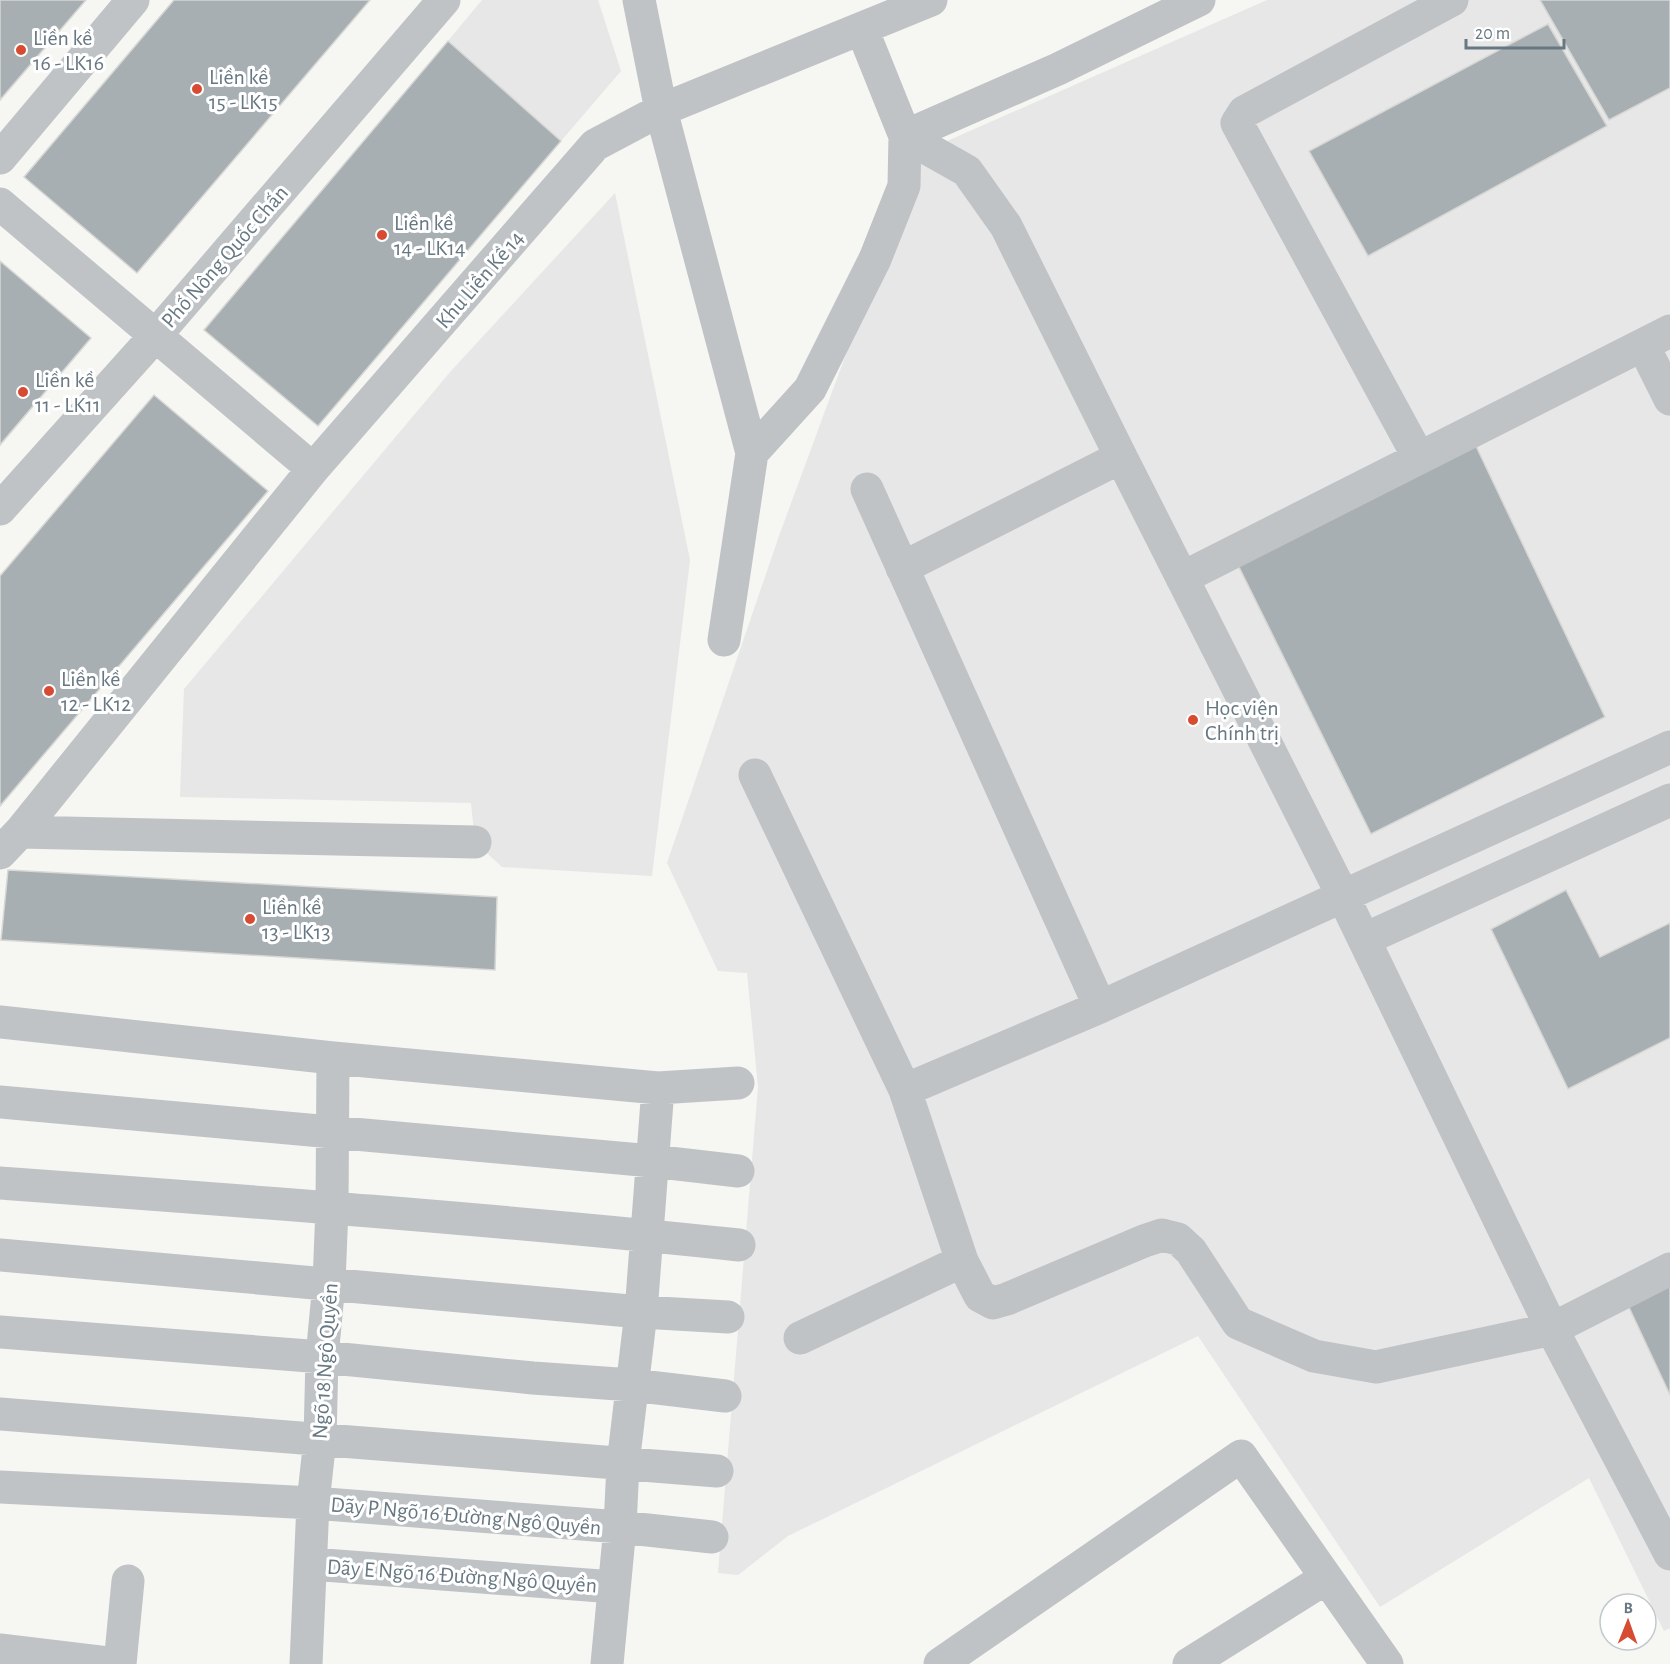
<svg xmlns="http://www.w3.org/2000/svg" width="1670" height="1664" viewBox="0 0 1670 1664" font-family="'Alegreya Sans',sans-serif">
<rect width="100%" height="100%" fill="#f6f6f3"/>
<path fill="#e6e7e6" d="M482 0H598L621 71 561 141 448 41Z
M1267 0H1670V1628L1664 1631 1589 1478 1380 1607 1198 1336 788 1536 738 1575 718 1573 758 1087 747 973 718 971 667 863 779 536 920 153Z
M615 193 690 560 652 876 502 867 475 842 471 803 180 797 184 689 451 371Z"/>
<path fill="#a7afb3" stroke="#d7d7d5" stroke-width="1.5" d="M0 0H86L0 100Z
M174 0H370L137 273 24 177Z
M1540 0H1670V88L1609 120Z
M1548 24 1607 126 1368 256 1309 151Z
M448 41 561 141 318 426 204 330Z
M0 261 91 338 0 445Z
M154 395 268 491 0 806V576Z
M1475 444 1605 717 1371 834 1236 561Z
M8 870 497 897 495 970 1 940Z
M1566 890 1600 957 1670 923V1038L1568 1089 1491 929Z
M1670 1283V1395L1627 1303Z"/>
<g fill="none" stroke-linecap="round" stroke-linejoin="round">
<path stroke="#bfc3c6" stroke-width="33" d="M639 0 661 110 752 453 724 640
M905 136 967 171 1006 226 1121 457 1343 896 1552 1329 1670 1554
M905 136 1058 69 1199 0
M0 158 133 0
M0 204 313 469
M1643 345 1670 399
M752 453 810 389 875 259 904 186 905 136 862 29
M1419 458 1237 123 1244 112 1452 0
M867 489 1100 1007
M0 509 156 335 444 0
M902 568 1121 457
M1182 578 1670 331
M755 775 905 1090 962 1261 980 1296 993 1303 1007 1299 1144 1241 1162 1235 1178 1239 1191 1251 1238 1323 1314 1356 1376 1367 1552 1329 1670 1269
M20 832 475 842
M0 853 20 832 313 469 595 145 661 110 931 0
M1365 939 1670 800
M0 1022 333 1058 658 1088 738 1083
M905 1090 1100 1007 1670 747
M0 1102 652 1161 738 1171
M0 1183C246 1201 493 1219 739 1245
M0 1255 641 1312 728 1317
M0 1332 322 1357 533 1378 632 1385 725 1396
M800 1338 962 1261
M0 1414 717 1471
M0 1487 313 1503 620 1527 712 1537
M311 1564 614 1587
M0 1650 116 1664
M120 1664 128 1581
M306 1664 313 1503 320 1439 322 1357 329 1283 332 1208 333 1058
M607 1664 620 1527 623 1464 641 1312 658 1088
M940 1664 1241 1456 1387 1664
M1189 1664 1326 1578"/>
</g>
<g fill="#d74b32" stroke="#fff" stroke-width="2">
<circle cx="21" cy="50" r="6"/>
<circle cx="197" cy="89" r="6"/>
<circle cx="382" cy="235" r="6"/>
<circle cx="23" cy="392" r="6"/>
<circle cx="49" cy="691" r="6"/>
<circle cx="1193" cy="720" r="6"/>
<circle cx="250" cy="919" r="6"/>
</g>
<g text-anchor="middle" stroke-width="6" stroke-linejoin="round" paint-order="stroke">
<g font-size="22" fill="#677882" stroke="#fff" text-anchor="start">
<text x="33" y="45">Liền kề<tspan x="33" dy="25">16 - LK16</tspan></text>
<text x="209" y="84">Liền kề<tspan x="209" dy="25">15 - LK15</tspan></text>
<text x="394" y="230">Liền kề<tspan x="394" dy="25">14 - LK14</tspan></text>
<text x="35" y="387">Liền kề<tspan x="35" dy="25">11 - LK11</tspan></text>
<text x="61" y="686">Liền kề<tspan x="61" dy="25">12 - LK12</tspan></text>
<text x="1205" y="715">Học viện<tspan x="1205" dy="25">Chính trị</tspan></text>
<text x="262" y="914">Liền kề<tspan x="262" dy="25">13 - LK13</tspan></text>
</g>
<g font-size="22" fill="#677882" stroke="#fff">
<text transform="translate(224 256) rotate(-49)" y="8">Phố Nông Quốc Chấn</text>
<text transform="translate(479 279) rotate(-49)" y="8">Khu Liền Kề 14</text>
<text transform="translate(324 1361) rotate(-86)" y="8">Ngõ 18 Ngô Quyền</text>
<text transform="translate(466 1515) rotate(5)" y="8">Dãy P Ngõ 16 Đường Ngô Quyền</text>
<text transform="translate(462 1575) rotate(4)" y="8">Dãy E Ngõ 16 Đường Ngô Quyền</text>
</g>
</g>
<g transform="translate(1628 1622) rotate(1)"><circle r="28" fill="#ffffff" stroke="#c2c9cd" stroke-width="1.5"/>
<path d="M0-4.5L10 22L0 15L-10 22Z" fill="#d74b32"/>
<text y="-9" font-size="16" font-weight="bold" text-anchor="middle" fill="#677882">B</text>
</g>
<path d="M1466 39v9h98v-9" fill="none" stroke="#677882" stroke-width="3"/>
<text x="1475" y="39" font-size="18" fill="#677882" stroke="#ffffff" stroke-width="4.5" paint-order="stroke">20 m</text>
</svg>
